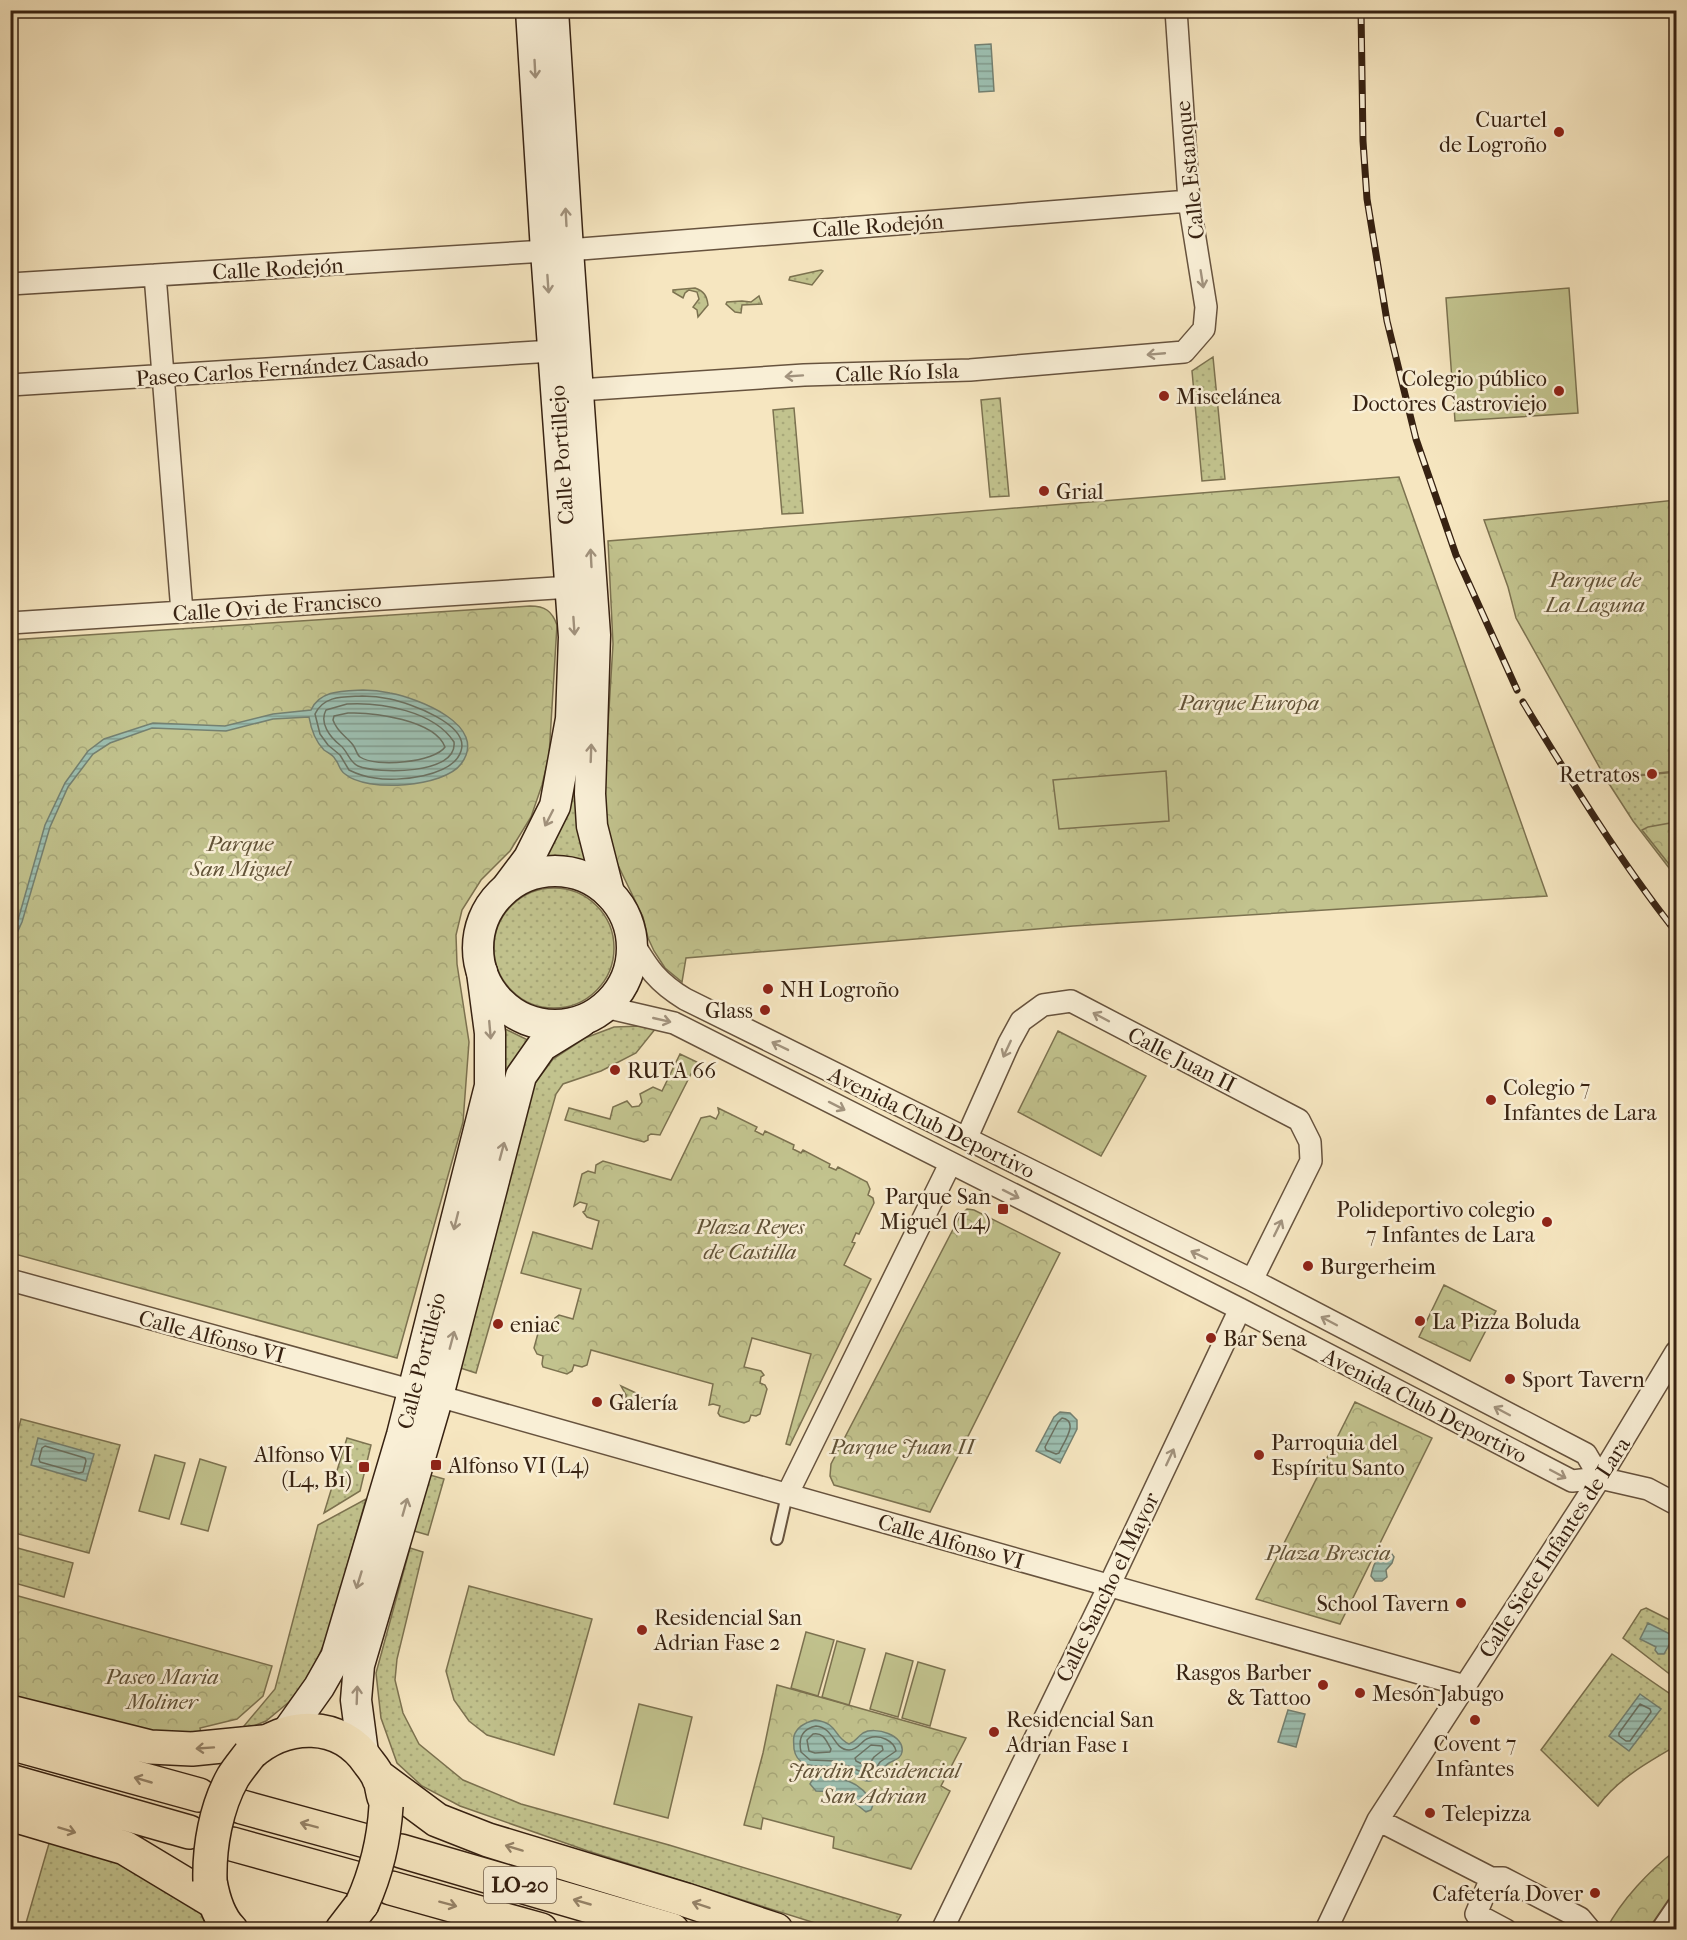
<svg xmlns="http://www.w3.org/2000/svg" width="1687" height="1940" viewBox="0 0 1687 1940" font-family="'IM FELL French Canon',serif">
<defs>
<pattern id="grass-dots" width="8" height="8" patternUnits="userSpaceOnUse" patternTransform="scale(1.5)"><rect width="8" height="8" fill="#c2c38e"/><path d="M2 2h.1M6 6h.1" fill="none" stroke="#a7a779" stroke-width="1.8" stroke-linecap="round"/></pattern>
<pattern id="park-crowns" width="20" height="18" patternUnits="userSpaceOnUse" patternTransform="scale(1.5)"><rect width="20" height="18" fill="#c2c38e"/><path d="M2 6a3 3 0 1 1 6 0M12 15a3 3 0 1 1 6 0" fill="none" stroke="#a7a779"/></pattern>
<pattern id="water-rules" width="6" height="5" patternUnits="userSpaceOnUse" patternTransform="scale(1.5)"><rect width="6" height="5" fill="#9dc0b2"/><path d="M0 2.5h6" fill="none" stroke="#819c8f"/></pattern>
</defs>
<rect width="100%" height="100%" fill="#f6e6c0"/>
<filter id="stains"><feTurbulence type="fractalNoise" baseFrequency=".00333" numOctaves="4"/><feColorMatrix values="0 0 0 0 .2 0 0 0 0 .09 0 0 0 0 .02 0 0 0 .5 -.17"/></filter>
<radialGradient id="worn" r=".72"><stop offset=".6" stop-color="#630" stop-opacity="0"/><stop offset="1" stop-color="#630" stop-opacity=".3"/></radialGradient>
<path fill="url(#grass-dots)" stroke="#7c7250" stroke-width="1.5" d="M821 270 823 271 812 285 789 280 790 277Z
M695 288C704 291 707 296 708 305L698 317 697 310 693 307 699 299 697 292 689 290 685 293 683 298 673 292V290Z
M759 296 762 304 742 305 741 313 735 312 726 304 727 302 742 301 751 302Z
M1213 357 1225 479 1202 481 1192 371Z
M1000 398 1009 496 990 497 981 400Z
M794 408 803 513 782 514 773 410Z
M1676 772V877L1633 821 1606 779Z
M575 783 587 863 545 857Z
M494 948a60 60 0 1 1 120 0a60 60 0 1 1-120 0Z
M499 1026 532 1042 494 1116Z
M643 1026 656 1028 636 1053 601 1071 563 1084 556 1094 476 1373 451 1365 529 1091 553 1059 585 1038 614 1027Z
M621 1386 636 1393V1396L642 1398 636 1410 632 1405 627 1407 626 1395Z
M21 1419 120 1445 89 1553 11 1532V1457Z
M347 1438 371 1445 360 1491 324 1513Z
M430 1475 444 1479 428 1535 414 1531Z
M366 1499 327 1637 310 1675 289 1702 266 1721 239 1732 275 1689 318 1525Z
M10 1546 73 1563 64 1597 11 1582Z
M410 1548 423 1552 397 1659 395 1680 403 1713 419 1744 463 1780 521 1804 669 1845 901 1915 893 1929H834L588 1851 460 1806 422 1786 397 1763 381 1718 376 1673Z
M469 1586 592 1619 554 1755 487 1735 469 1721 454 1700 446 1671Z
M1646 1608 1676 1623V1679L1623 1638 1641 1610Z
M1612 1654 1676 1698V1746C1648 1762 1618 1779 1598 1806L1541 1750Z
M50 1840 99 1848 192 1899 211 1929 24 1930Z"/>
<path fill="url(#park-crowns)" stroke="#7c7250" stroke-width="1.5" d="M1399 477 1547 896 1073 926 686 958 682 982 665 968 654 951 648 938 643 917 615 859 602 824 613 644 608 541Z
M1676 500V771L1606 779 1516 618 1508 587 1484 520Z
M530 606C545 606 552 611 557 625L549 756 542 785 531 817 510 851 481 880 462 910 456 935 457 964 469 1042 463 1122 397 1358 11 1253 10 640Z
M1676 822V873L1642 830 1648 827Z
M1058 1031 1146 1076 1101 1156 1018 1112Z
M680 1054 697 1062 660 1135 651 1134 648 1136V1140L644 1142 565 1120 569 1108 610 1119 613 1107 627 1101 632 1107 639 1106 642 1102 640 1094 653 1087 662 1091Z
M718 1108 757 1127 755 1131 763 1135 765 1131 794 1145 793 1149 801 1153 803 1150 830 1164 829 1167 836 1170 838 1167 867 1182 870 1189 868 1195 873 1198 874 1203 859 1234 856 1233 852 1242 855 1243 844 1265 871 1279 790 1445 786 1444 811 1354 752 1338 744 1367 761 1371 764 1375 761 1377 760 1383 765 1385 767 1389 760 1414 756 1416 751 1415 749 1421 744 1423 720 1416 718 1413 720 1406 713 1404 709 1405 713 1384 591 1350 587 1365 582 1367 574 1365 572 1371 567 1374 543 1367 542 1364 543 1356 537 1354 534 1348 540 1326 545 1323 553 1325 555 1318 559 1315 573 1319 581 1289 521 1273 533 1232 592 1249 599 1221 587 1217 583 1212 585 1211 587 1204 580 1202 574 1206 582 1174 588 1171 595 1173 596 1165 603 1161 671 1180 701 1118 710 1116 716 1119 719 1113Z
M967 1209 974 1210 1060 1253 930 1512 834 1485 830 1476 831 1464 960 1216Z
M1444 1285 1496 1311 1470 1361 1419 1337Z
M1355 1402 1432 1438 1340 1624 1256 1599Z
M11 1594 272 1666 263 1696 237 1719 200 1728 203 1742 152 1738 11 1698Z
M777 1685 966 1738 941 1786 950 1791 911 1869 833 1848 834 1837 763 1818 761 1829 744 1825 763 1753Z
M1676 1850V1929L1606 1930C1621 1900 1650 1870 1676 1850Z"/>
<path fill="#c2c38e" stroke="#7c7250" stroke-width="1.5" d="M1569 288 1578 413 1455 421 1446 298Z
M1166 771 1169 821 1059 829 1053 780Z
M155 1455 185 1463 169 1519 139 1511Z
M200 1459 226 1467 208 1531 181 1524Z
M806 1632 834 1640 818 1696 791 1688Z
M837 1641 865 1649 849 1705 822 1697Z
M886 1653 913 1661 898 1717 870 1709Z
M918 1662 945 1670 930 1726 902 1718Z
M639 1704 692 1717 668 1818 614 1804Z"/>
<path fill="url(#water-rules)" stroke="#748172" stroke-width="1.5" d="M991 44 994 91 979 92 975 45Z
M363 690C372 690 381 691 390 693 417 698 490 725 461 764 444 787 367 793 345 774 339 770 339 763 335 759 333 755 328 753 324 750 315 741 311 729 309 717L273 719 226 731 152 728 110 743 93 754 68 787 50 827 22 922 12 944 11 943V936L18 920 45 825 65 783 88 751 104 739 153 723 225 726 273 714 311 710C320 690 343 691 363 690Z
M1060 1412 1070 1413 1077 1420V1429L1060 1463 1036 1451 1054 1417Z
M38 1438 94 1454 86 1481 31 1465Z
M1386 1552 1391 1553 1394 1557 1392 1563 1386 1570 1387 1577 1382 1581H1375L1371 1576C1373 1565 1376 1558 1386 1552Z
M1648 1623 1674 1636 1664 1654H1658L1655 1650 1656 1647 1640 1639Z
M1640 1694 1661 1709 1629 1751 1609 1736Z
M1288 1710 1305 1714 1296 1747 1278 1742Z
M815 1720C839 1723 833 1737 849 1744 856 1742 857 1737 863 1733 875 1726 905 1735 902 1752 901 1759 894 1760 889 1763 881 1768 879 1780 869 1781 860 1782 849 1772 840 1769 825 1763 798 1773 794 1749 794 1745 793 1740 794 1736 797 1726 807 1722 815 1720Z
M814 1777C839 1776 862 1780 873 1805L871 1810 866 1812 846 1796 837 1792 816 1791 810 1784Z"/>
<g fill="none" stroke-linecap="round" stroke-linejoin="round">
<path stroke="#6a7162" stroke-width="1.5" d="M362 696C372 696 381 697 390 699 409 703 470 724 461 751 453 777 397 782 375 778 366 777 357 774 349 770L340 755 328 745 320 734 315 714C324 695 344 697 362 696Z
M347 704C381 702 434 711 454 742 458 775 377 774 358 766 349 762 348 751 340 745 330 737 319 723 326 710Z
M348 713C373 712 435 720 445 747 435 762 376 768 360 757 357 755 356 749 353 745 346 736 337 732 333 720L334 716Z
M1062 1418C1080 1421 1063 1443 1059 1453L1056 1454 1046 1450 1045 1447 1058 1422Z
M45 1446 85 1458 86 1461 83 1472 79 1473 40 1462 39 1459 42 1448Z
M1640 1704 1650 1709 1651 1712 1630 1741H1626L1619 1736V1733Z
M816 1726C835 1728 833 1750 849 1750 859 1750 861 1740 869 1738 880 1734 894 1741 896 1751L880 1762 873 1773 869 1775 835 1761 810 1760 801 1752C798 1738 802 1729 816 1726Z
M813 1734C824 1732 826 1741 831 1749L830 1752 815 1753 809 1751 807 1740Z
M871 1745 882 1746 883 1750 874 1757 868 1766H866L856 1761 855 1758Z"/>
<defs>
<path id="service" d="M777 1539 787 1495"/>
<path id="pedestrian" d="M1659 1930 1676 1905"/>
<path id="minor" d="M568 250 1189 201
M155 275 182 612
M10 284 546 251
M10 385 553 351
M579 390 804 375 970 370 1184 352 1204 329 1206 307 1189 201 1176 10
M10 623 571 587
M632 941C648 968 657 982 685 999L1252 1280 1586 1454 1600 1478
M605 1007 674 1023 1240 1309 1572 1481 1600 1478 1648 1489 1676 1504
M967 1137 1009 1043 1021 1021 1043 1005 1071 1001 1299 1120 1310 1142 1311 1161 1252 1280
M10 1280 414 1391
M438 1396 1465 1686
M787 1495 950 1164
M1378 1820 1491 1878H1503L1580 1918 1590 1930
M1491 1878 1476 1914 1506 1930
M942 1930 1109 1586 1240 1309
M1326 1930 1378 1820 1600 1478 1676 1352"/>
<g id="secondary">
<path d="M553 10 568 250 595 635 590 794 592 826 609 893"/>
<circle cx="555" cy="948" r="77"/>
<path d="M508 886 529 858 555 806 571 719 574 637 546 251 531 10"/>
<path id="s1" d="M287 1732 319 1687 336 1657 402 1435 490 1086V1033L482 972"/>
<path d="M363 1753 356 1700 359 1665 438 1396 521 1076 542 1046 581 1022"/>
</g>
<path id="primary" d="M250 1754C286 1722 340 1720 369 1763 373 1768 377 1773 379 1779 382 1784 382 1791 384 1797
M379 1777 437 1820 488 1840 686 1900 776 1930
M210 1881C213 1898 218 1917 231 1930
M342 1930 362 1904"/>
<path id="trunk" d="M10 1712 150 1747 192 1749 263 1742
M10 1743 199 1795
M10 1781 189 1832
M242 1807 366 1841
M10 1814 125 1848 213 1901
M232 1844 355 1878
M401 1851 672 1930
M391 1888 541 1930"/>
</defs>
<use href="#service" stroke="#67533e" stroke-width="14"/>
<use href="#pedestrian" stroke="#67533e" stroke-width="20"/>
<use href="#minor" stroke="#67533e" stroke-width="24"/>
<use href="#secondary" stroke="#372212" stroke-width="33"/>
<use href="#primary" stroke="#372212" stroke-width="36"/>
<use href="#trunk" stroke="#372212" stroke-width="36"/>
<use href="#service" stroke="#f9efd6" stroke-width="10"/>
<use href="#pedestrian" stroke="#f9efd6" stroke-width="16"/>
<use href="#minor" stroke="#f9efd6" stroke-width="21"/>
<use href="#secondary" stroke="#f9efd6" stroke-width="30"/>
<use href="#primary" stroke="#f6e6c0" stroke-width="33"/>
<use href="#trunk" stroke="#f6e6c0" stroke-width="33"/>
<defs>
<path id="rail" d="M1361 10 1363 141 1367 199 1387 321 1416 439 1456 555 1517 690
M1523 702C1571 781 1619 860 1676 932"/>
</defs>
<use href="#rail" stroke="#372212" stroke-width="7"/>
<use href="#rail" stroke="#f9efd6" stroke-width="4.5" stroke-dasharray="14" stroke-linecap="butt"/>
<defs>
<path id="primary-bridge" d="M210 1881C209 1847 216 1807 233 1777 238 1769 244 1762 250 1754
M362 1904C376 1873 384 1841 386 1806"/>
</defs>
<use href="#primary-bridge" stroke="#372212" stroke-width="36" stroke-linecap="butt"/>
<use href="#primary-bridge" stroke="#f6e6c0" stroke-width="33"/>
</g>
<defs><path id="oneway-shaft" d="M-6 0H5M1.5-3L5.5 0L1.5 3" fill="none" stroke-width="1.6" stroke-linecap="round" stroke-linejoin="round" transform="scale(1.5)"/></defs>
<g stroke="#a2937e">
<use href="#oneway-shaft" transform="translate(535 69) rotate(87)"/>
<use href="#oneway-shaft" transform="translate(566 217) rotate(-93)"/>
<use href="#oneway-shaft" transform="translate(1202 279) rotate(81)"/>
<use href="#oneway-shaft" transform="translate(548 284) rotate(86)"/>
<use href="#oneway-shaft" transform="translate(1156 354) rotate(175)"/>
<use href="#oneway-shaft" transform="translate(794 376) rotate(176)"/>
<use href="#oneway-shaft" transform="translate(591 558) rotate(-93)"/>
<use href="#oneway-shaft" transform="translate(574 626) rotate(86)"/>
<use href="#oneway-shaft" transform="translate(591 753) rotate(-88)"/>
<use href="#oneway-shaft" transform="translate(549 818) rotate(117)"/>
<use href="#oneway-shaft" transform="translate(1101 1017) rotate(-152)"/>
<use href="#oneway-shaft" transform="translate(662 1020) rotate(13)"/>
<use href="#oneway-shaft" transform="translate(490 1030) rotate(85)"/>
<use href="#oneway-shaft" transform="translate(780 1046) rotate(-154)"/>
<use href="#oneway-shaft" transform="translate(1007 1049) rotate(115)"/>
<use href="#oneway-shaft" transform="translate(837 1106) rotate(27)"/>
<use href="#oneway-shaft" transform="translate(502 1151) rotate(-75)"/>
<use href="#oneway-shaft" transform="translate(1011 1194) rotate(27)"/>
<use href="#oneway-shaft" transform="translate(456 1221) rotate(104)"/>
<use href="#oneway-shaft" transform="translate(1278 1228) rotate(-64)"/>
<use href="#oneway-shaft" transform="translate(1199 1255) rotate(-154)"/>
<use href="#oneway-shaft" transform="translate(1329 1321) rotate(-152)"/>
<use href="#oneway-shaft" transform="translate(452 1340) rotate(-75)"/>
<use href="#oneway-shaft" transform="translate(1502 1411) rotate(-152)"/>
<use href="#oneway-shaft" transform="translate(1170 1457) rotate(-65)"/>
<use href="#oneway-shaft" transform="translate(1558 1474) rotate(28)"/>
<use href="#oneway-shaft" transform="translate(405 1507) rotate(-74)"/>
<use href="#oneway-shaft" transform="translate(359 1580) rotate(107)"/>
<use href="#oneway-shaft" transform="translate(357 1695) rotate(-88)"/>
</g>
<g stroke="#968469">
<use href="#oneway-shaft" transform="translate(205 1748) rotate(176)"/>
<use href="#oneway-shaft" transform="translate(143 1780) rotate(-164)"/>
<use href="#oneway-shaft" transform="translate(309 1825) rotate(-165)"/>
<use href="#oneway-shaft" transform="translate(67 1830) rotate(17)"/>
<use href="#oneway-shaft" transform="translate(514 1848) rotate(-163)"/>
<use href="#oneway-shaft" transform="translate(582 1902) rotate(-164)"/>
<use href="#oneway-shaft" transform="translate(448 1904) rotate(15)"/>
<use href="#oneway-shaft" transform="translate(701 1905) rotate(-162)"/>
</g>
<g fill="#8f2418" stroke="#f9efd6" stroke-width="2">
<circle cx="1559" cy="132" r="6"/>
<circle cx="1559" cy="391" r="6"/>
<circle cx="1164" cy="396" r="6"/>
<circle cx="1044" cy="491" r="6"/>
<circle cx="1652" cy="774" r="6"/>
<circle cx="768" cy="989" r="6"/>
<circle cx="765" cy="1010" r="6"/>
<circle cx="615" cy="1070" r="6"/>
<circle cx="1491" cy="1100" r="6"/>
<rect x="997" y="1203" width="12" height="12" rx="3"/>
<circle cx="1547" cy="1222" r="6"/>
<circle cx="1308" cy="1266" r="6"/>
<circle cx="1420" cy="1321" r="6"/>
<circle cx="498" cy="1324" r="6"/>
<circle cx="1211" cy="1338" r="6"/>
<circle cx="1510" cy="1379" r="6"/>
<circle cx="597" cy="1402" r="6"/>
<circle cx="1259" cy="1455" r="6"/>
<rect x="430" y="1459" width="12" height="12" rx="3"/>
<rect x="358" y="1461" width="12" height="12" rx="3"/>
<circle cx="1461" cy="1603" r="6"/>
<circle cx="642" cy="1630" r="6"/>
<circle cx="1323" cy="1685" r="6"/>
<circle cx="1360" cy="1693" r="6"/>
<circle cx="1475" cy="1720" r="6"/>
<circle cx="994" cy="1732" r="6"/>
<circle cx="1430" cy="1813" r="6"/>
<circle cx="1595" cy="1893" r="6"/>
</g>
<g text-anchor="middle" stroke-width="5" stroke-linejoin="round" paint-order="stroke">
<rect fill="#f9efd6" stroke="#71604d" stroke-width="1.5" x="484" y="1867" width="72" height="36" rx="4.5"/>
<g font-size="21" font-weight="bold" fill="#372212">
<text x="520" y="1892">LO-20</text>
</g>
<g font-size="22" fill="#372212" stroke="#f9efd6" text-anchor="start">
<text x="1547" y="127" text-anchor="end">Cuartel<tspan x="1547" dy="25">de Logroño</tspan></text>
<text x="1547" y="386" text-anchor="end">Colegio público<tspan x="1547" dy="25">Doctores Castroviejo</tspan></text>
<text x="1176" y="404">Miscelánea</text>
<text x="1056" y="499">Grial</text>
<text x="1640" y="782" text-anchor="end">Retratos</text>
<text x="780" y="997">NH Logroño</text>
<text x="753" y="1018" text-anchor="end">Glass</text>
<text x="627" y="1078">RUTA 66</text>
<text x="1503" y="1095">Colegio 7<tspan x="1503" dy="25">Infantes de Lara</tspan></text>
<text x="991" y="1204" text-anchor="end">Parque San<tspan x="991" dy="25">Miguel (L4)</tspan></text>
<text x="1535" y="1217" text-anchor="end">Polideportivo colegio<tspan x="1535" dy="25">7 Infantes de Lara</tspan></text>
<text x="1320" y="1274">Burgerheim</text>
<text x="1432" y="1329">La Pizza Boluda</text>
<text x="510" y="1332">eniac</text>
<text x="1223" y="1346">Bar Sena</text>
<text x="1522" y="1387">Sport Tavern</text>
<text x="609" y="1410">Galería</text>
<text x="1271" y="1450">Parroquia del<tspan x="1271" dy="25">Espíritu Santo</tspan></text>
<text x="352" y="1462" text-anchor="end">Alfonso VI<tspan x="352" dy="25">(L4, B1)</tspan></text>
<text x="448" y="1473">Alfonso VI (L4)</text>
<text x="1449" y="1611" text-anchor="end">School Tavern</text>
<text x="654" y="1625">Residencial San<tspan x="654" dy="25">Adrian Fase 2</tspan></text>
<text x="1311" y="1680" text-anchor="end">Rasgos Barber<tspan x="1311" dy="25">&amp; Tattoo</tspan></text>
<text x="1372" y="1701">Mesón Jabugo</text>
<text x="1006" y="1727">Residencial San<tspan x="1006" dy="25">Adrian Fase 1</tspan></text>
<text x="1475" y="1751" text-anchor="middle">Covent 7<tspan x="1475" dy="25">Infantes</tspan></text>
<text x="1442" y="1821">Telepizza</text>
<text x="1583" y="1901" text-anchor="end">Cafetería Dover</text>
</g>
<g font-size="22" fill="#372212" stroke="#f9efd6">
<text transform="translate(1189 170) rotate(-96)" y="8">Calle Estanque</text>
<text transform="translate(878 225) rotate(-4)" y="8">Calle Rodejón</text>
<text transform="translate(278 268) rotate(-3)" y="8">Calle Rodejón</text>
<text transform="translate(282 368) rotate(-4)" y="8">Paseo Carlos Fernández Casado</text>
<text transform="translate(897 372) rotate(-2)" y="8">Calle Río Isla</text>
<text transform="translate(561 455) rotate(-94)" y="8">Calle Portillejo</text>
<text transform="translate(277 606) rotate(-4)" y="8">Calle Ovi de Francisco</text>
<text transform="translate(1182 1059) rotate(27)" y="8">Calle Juan II</text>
<text transform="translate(932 1122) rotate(26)" y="8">Avenida Club Deportivo</text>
<text transform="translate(212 1336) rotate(15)" y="8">Calle Alfonso VI</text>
<text dy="8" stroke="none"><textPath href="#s1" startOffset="398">Calle Portillejo</textPath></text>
<text transform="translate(1425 1405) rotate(27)" y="8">Avenida Club Deportivo</text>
<text transform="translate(951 1541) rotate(16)" y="8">Calle Alfonso VI</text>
<text transform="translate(1554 1547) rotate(-57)" y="8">Calle Siete Infantes de Lara</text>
<text transform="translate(1107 1587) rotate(-64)" y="8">Calle Sancho el Mayor</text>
</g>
<g font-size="22" font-style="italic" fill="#615237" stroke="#f9efd6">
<text x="1595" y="587">Parque de<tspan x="1595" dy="25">La Laguna</tspan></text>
<text x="1249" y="710">Parque Europa</text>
<text x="240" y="851">Parque<tspan x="240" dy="25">San Miguel</tspan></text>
<text x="750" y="1234">Plaza Reyes<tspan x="750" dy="25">de Castilla</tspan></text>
<text x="902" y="1454">Parque Juan II</text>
<text x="1328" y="1560">Plaza Brescia</text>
<text x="162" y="1684">Paseo Maria<tspan x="162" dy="25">Moliner</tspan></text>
<text x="874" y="1778">Jardin Residencial<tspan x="874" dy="25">San Adrian</tspan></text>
</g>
</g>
<rect width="1687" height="1940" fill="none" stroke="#f6e6c0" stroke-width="36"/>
<rect x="12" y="12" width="1663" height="1916" fill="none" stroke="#372212" stroke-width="3"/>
<rect x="18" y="18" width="1651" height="1904" fill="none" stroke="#372212" stroke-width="1.5"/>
<rect width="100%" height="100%" filter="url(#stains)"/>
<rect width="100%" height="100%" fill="url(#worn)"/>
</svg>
